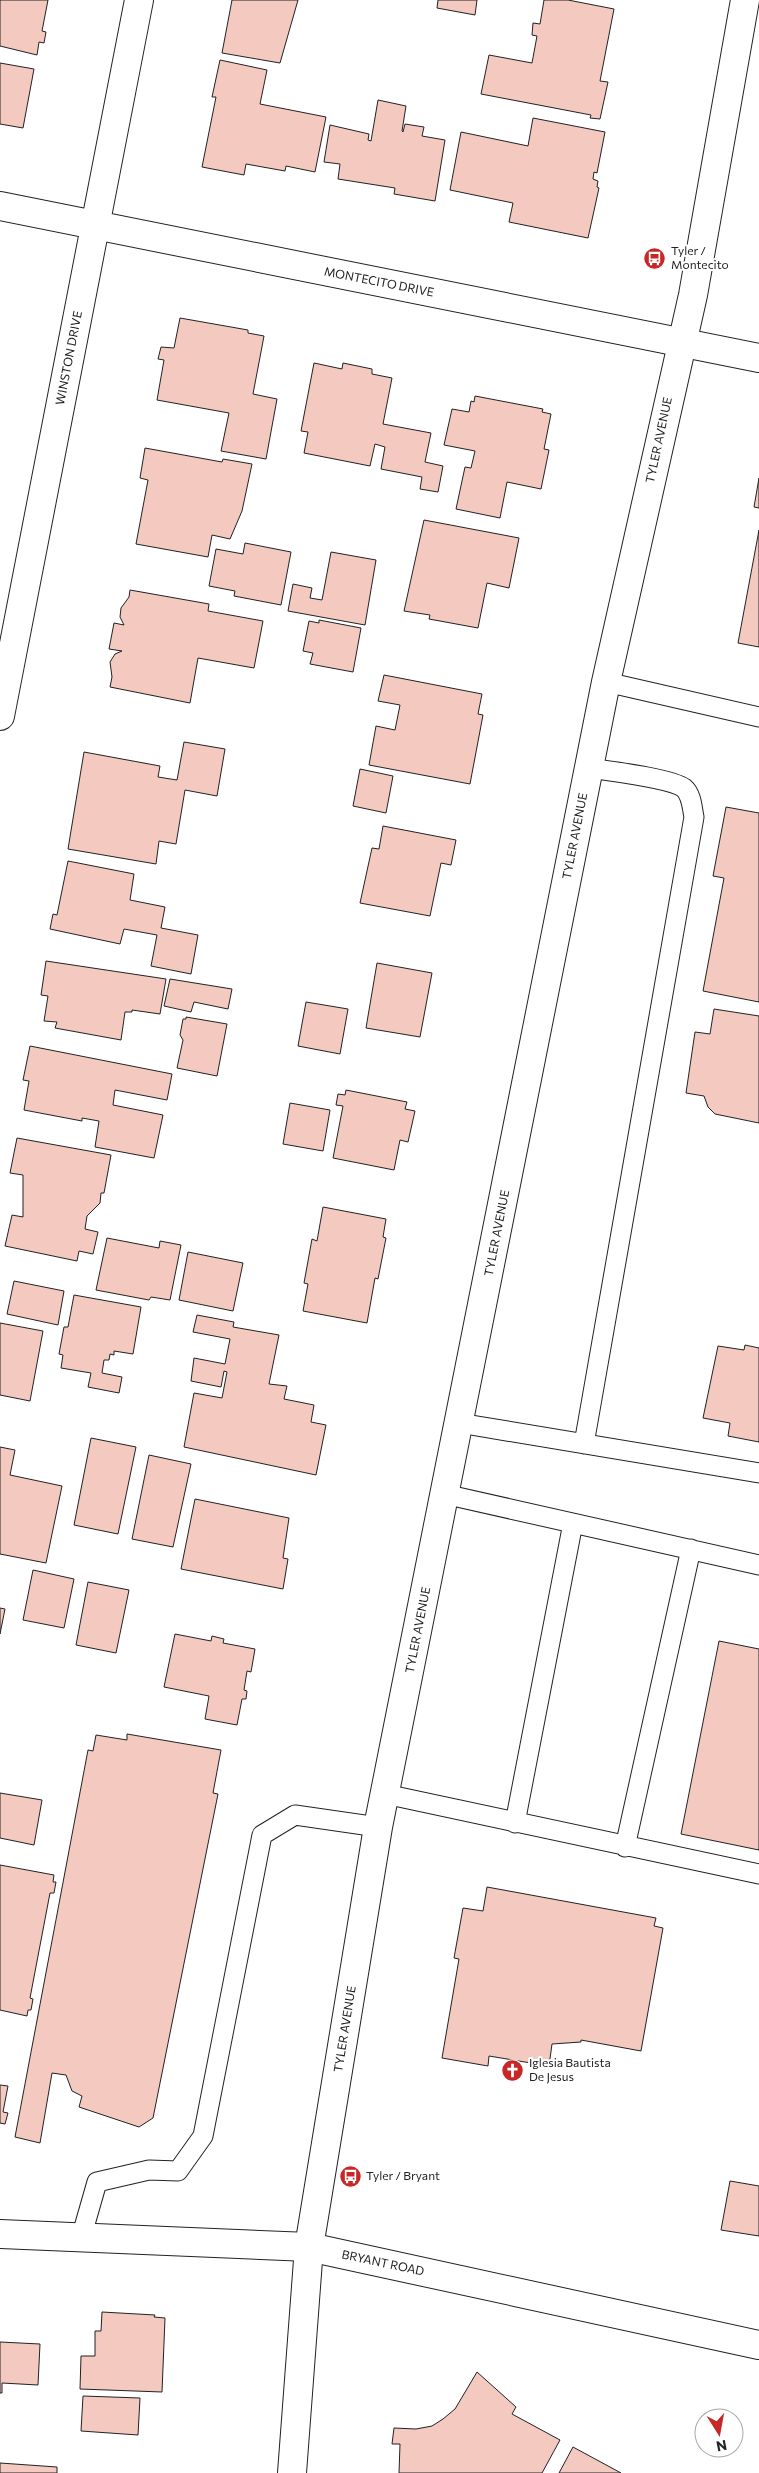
<svg xmlns="http://www.w3.org/2000/svg" width="759" height="2473" viewBox="0 0 759 2473" font-family="Commissioner,sans-serif">
<rect width="100%" height="100%" fill="#fff"/>
<path fill="#f3c9c0" stroke="#222" d="M0 0H48L42 31 46 32 44 43 39 42 37 55 0 46Z
M232 0H298L280 63 222 53Z
M438 0H477L475 15 437 8Z
M544 0H568L614 9 600 81 608 82 600 119 590 118 591 115 481 94 489 55 532 63 537 36 532 35 533 23 540 24Z
M220 60 267 70 260 104 326 117 315 172 286 166 285 171 246 164 244 175 202 167 216 97H212Z
M0 63 34 69 23 128 0 124Z
M378 100 406 106 402 131 403 132 405 124 424 127 422 136 445 140 435 201 394 194 395 188 338 179 340 164 324 162 330 125 369 134 368 140 371 141Z
M533 118 605 132 597 173 594 172 593 179 598 181 597 187 599 188 588 238 509 222 513 203 450 190 461 132 528 146Z
M180 318 248 330V333L264 336 253 394 277 399 266 459 221 451 229 413 157 400 164 360 158 359 161 347 174 348Z
M314 363 342 369 343 363 372 369V374L392 378 383 424 431 433 425 462 443 466 438 492 420 489 422 477 381 469 385 447 375 444 370 466 304 453 308 432 301 431Z
M475 396 543 409 542 412 551 414 544 449 549 450 541 489 507 482 500 518 456 509 465 467 471 468 475 451 444 445 452 409 469 412 471 401 474 402Z
M145 448 222 462 223 459 252 464 242 511 230 539 212 535 208 557 136 544 148 480 140 478Z
M759 478V508L754 507Z
M424 520 519 538 509 588 487 583 478 628 429 619 430 615 404 611Z
M759 530V647L738 643Z
M245 543 291 552 281 605 234 596 235 591 209 586 216 549 243 554Z
M331 552 376 560 365 625 288 611 293 584 312 588 310 598 322 600Z
M130 590 209 604 208 611 263 621 254 668 198 658 190 703 110 687 112 677 110 662 115 654 122 651 109 649 114 623 124 625 120 617 121 608 129 597Z
M319 620 361 628 353 672 310 664 313 653 303 651 309 621 319 623Z
M384 675 482 694 478 714 483 715 470 784 369 765 376 726 395 730 400 705 378 701Z
M184 742 225 749 217 796 185 790 176 844 159 841 156 864 68 849 84 752 160 766 158 777 177 780Z
M360 769 393 776 386 813 353 806Z
M726 807 759 813V1002L703 991 724 878 713 876Z
M383 826 456 840 451 865 441 863 430 916 360 903 372 848 379 849Z
M68 861 134 874 130 900 165 907 161 928 198 935 191 974 151 966 157 935 124 929 120 944 50 929 53 914 57 915Z
M46 961 166 979 160 1014 132 1010V1012H125L121 1040 55 1028 57 1022 44 1021 48 996 41 995Z
M377 963 432 973 420 1037 366 1028Z
M170 979 232 989 228 1009 194 1002 191 1012 164 1006Z
M306 1002 348 1009 340 1054 298 1046Z
M714 1009 759 1016V1123L715 1114 708 1107 704 1096 686 1093 695 1032 710 1034Z
M186 1017 227 1024 217 1076 177 1068 183 1040 180 1035 183 1019H186Z
M30 1046 172 1074 167 1100 115 1090 113 1105 163 1115 154 1158 95 1147 99 1121 82 1118V1121L24 1110 29 1081 23 1080Z
M346 1090 407 1102 405 1109 415 1111 408 1142 400 1140 394 1170 333 1158 343 1106 336 1105 338 1094 345 1095Z
M290 1103 330 1110 323 1151 283 1144Z
M17 1138 111 1155 104 1193H101L100 1203 87 1216 85 1229 98 1232 93 1254 79 1251 77 1261 5 1246 12 1215 23 1217V1175L10 1173Z
M323 1207 386 1219 383 1237 386 1238 378 1279 375 1278 367 1323 303 1311 308 1284 304 1283 312 1239 317 1241Z
M107 1238 159 1248 160 1241 181 1245 170 1300 151 1297 149 1300 96 1290Z
M188 1252 243 1263 233 1311 179 1300Z
M14 1281 64 1291 58 1325 7 1314Z
M74 1295 141 1307 133 1354 114 1351V1355L110 1354 109 1360H104L102 1373 122 1377 119 1393 88 1387 91 1373 61 1368 63 1355 59 1354 64 1327H68Z
M197 1315 234 1322 233 1327 279 1335 269 1384 287 1386 284 1399 314 1405 311 1422 326 1425 316 1475 184 1447 194 1393 222 1398 227 1372 224 1371 221 1387 191 1381 194 1358 225 1364 230 1339 193 1332Z
M0 1323 43 1331 30 1401 0 1395Z
M745 1345 759 1348V1442L728 1436 730 1423 703 1418 718 1346 744 1350Z
M91 1438 136 1447 118 1534 74 1525Z
M0 1447 15 1450 10 1475 62 1486 46 1563 0 1554Z
M149 1455 191 1464 173 1547 132 1539Z
M195 1499 289 1518 283 1558 288 1559 283 1589 181 1569Z
M33 1570 74 1579 64 1628 23 1620Z
M88 1582 129 1590 116 1653 76 1645Z
M0 1608 5 1609 0 1634Z
M175 1634 211 1641 212 1636 224 1639 223 1643 255 1649 251 1672 247 1671 244 1690 247 1691 246 1699H242L237 1725 205 1719 209 1696 164 1687Z
M719 1641 759 1649V1850L681 1834Z
M127 1734 221 1750 213 1793 218 1794 153 2118 139 2127 79 2107 82 2096 72 2091 66 2075 52 2073 40 2143 15 2137 88 1750 93 1751 96 1735 127 1740Z
M0 1793 42 1800 34 1845 0 1838Z
M0 1865 54 1875 53 1882H56L54 1893H50L30 1998 33 1999 31 2010H28L27 2016 0 2010Z
M487 1887 656 1918 654 1926 663 1928 641 2051 581 2040V2042L552 2044 549 2066 489 2056 488 2066 442 2058 459 1959 454 1958 463 1908 483 1911Z
M0 2085 8 2086 3 2112 8 2113 5 2124 0 2123Z
M730 2181 759 2186V2236L721 2230Z
M102 2312 155 2315 154 2317 165 2318 162 2392 80 2389 81 2356H95V2331H101Z
M0 2342 40 2344 38 2385 2 2383V2393H0Z
M477 2372 516 2407 512 2414 560 2440 542 2473H399L400 2444H392L394 2428 416 2429 432 2426 443 2419 455 2409Z
M83 2396 140 2398 138 2435 81 2431Z
M573 2447 621 2473H559Z
M0 2463 57 2467V2473H0Z"/>
<g fill="none" stroke-linecap="round" stroke-linejoin="round">
<defs>
<path id="lane" d="M606 682 759 717
M459 1423 759 1473
M584 1444 694 817C692 808 692 795 684 788 670 778 608 771 589 768
M444 1494 759 1565
M385 1794 759 1874
M515 1823 573 1523
M625 1847 691 1549
M81 2238 97 2182 149 2170 178 2171 203 2136 262 1835 295 1815 378 1827"/>
<path id="street" d="M0 206 759 358
M0 716 139 0
M0 2234 309 2247 759 2345"/>
<path id="secondary" d="M292 2473 309 2247 378 1827 606 682 693 295 745 0"/>
</defs>
<use href="#lane" stroke="#222" stroke-width="21"/>
<use href="#street" stroke="#222" stroke-width="30"/>
<use href="#secondary" stroke="#222" stroke-width="30"/>
<use href="#lane" stroke="#fff" stroke-width="19"/>
<use href="#street" stroke="#fff" stroke-width="28"/>
<use href="#secondary" stroke="#fff" stroke-width="28"/>
</g>
<defs>
<symbol id="bus-disc" viewBox="-11 -11 22 22"><circle r="9.5" fill="#c62828" stroke="#fff"/><path d="M-5-6H5V4H4V6H2V4H-2V6H-4V4H-5ZM-3.5-4V0h7V-4ZM-3.5 1.2v1.5H-2V1.2ZM2 1.2v1.5H3.5V1.2Z" fill="#fff"/></symbol>
<symbol id="church-disc" viewBox="-11 -11 22 22"><circle r="9.5" fill="#c62828" stroke="#fff"/><path d="M-1.2-6h2.4v3.5h3.3v2.4h-3.3V6h-2.4V-.1h-3.3v-2.4h3.3Z" fill="#fff"/></symbol>
</defs>
<g fill-rule="evenodd">
<use href="#bus-disc" x="642" y="246" width="25" height="25"/>
<use href="#church-disc" x="500" y="2058" width="25" height="25"/>
<use href="#bus-disc" x="338" y="2164" width="25" height="25"/>
</g>
<g text-anchor="middle" stroke-width="4" stroke-linejoin="round" paint-order="stroke">
<g font-size="12" fill="#222" stroke="#fff" text-anchor="start">
<text x="671" y="255">Tyler /<tspan x="671" dy="14">Montecito</tspan></text>
<text x="529" y="2067">Iglesia Bautista<tspan x="529" dy="14">De Jesus</tspan></text>
<text x="366" y="2180">Tyler / Bryant</text>
</g>
<g font-size="12" fill="#222" stroke="#fff">
<text transform="translate(379 282) rotate(11)" y="4">MONTECITO DRIVE</text>
<text transform="translate(69 358) rotate(-79)" y="4">WINSTON DRIVE</text>
<text transform="translate(659 440) rotate(-78)" y="4">TYLER AVENUE</text>
<text transform="translate(575 836) rotate(-79)" y="4">TYLER AVENUE</text>
<text transform="translate(497 1233) rotate(-79)" y="4">TYLER AVENUE</text>
<text transform="translate(418 1630) rotate(-79)" y="4">TYLER AVENUE</text>
<text transform="translate(345 2029) rotate(-81)" y="4">TYLER AVENUE</text>
<text transform="translate(383 2263) rotate(12)" y="4">BRYANT ROAD</text>
</g>
</g>
<g transform="translate(719 2433) rotate(169)"><circle r="24" fill="#ffffff" stroke="#a7a7a7"/>
<path d="M0-4L9 19L0 12L-9 19Z" fill="#c62828"/>
<text y="-8" font-size="14" font-weight="bold" text-anchor="middle" fill="#222222">N</text>
</g>
</svg>
